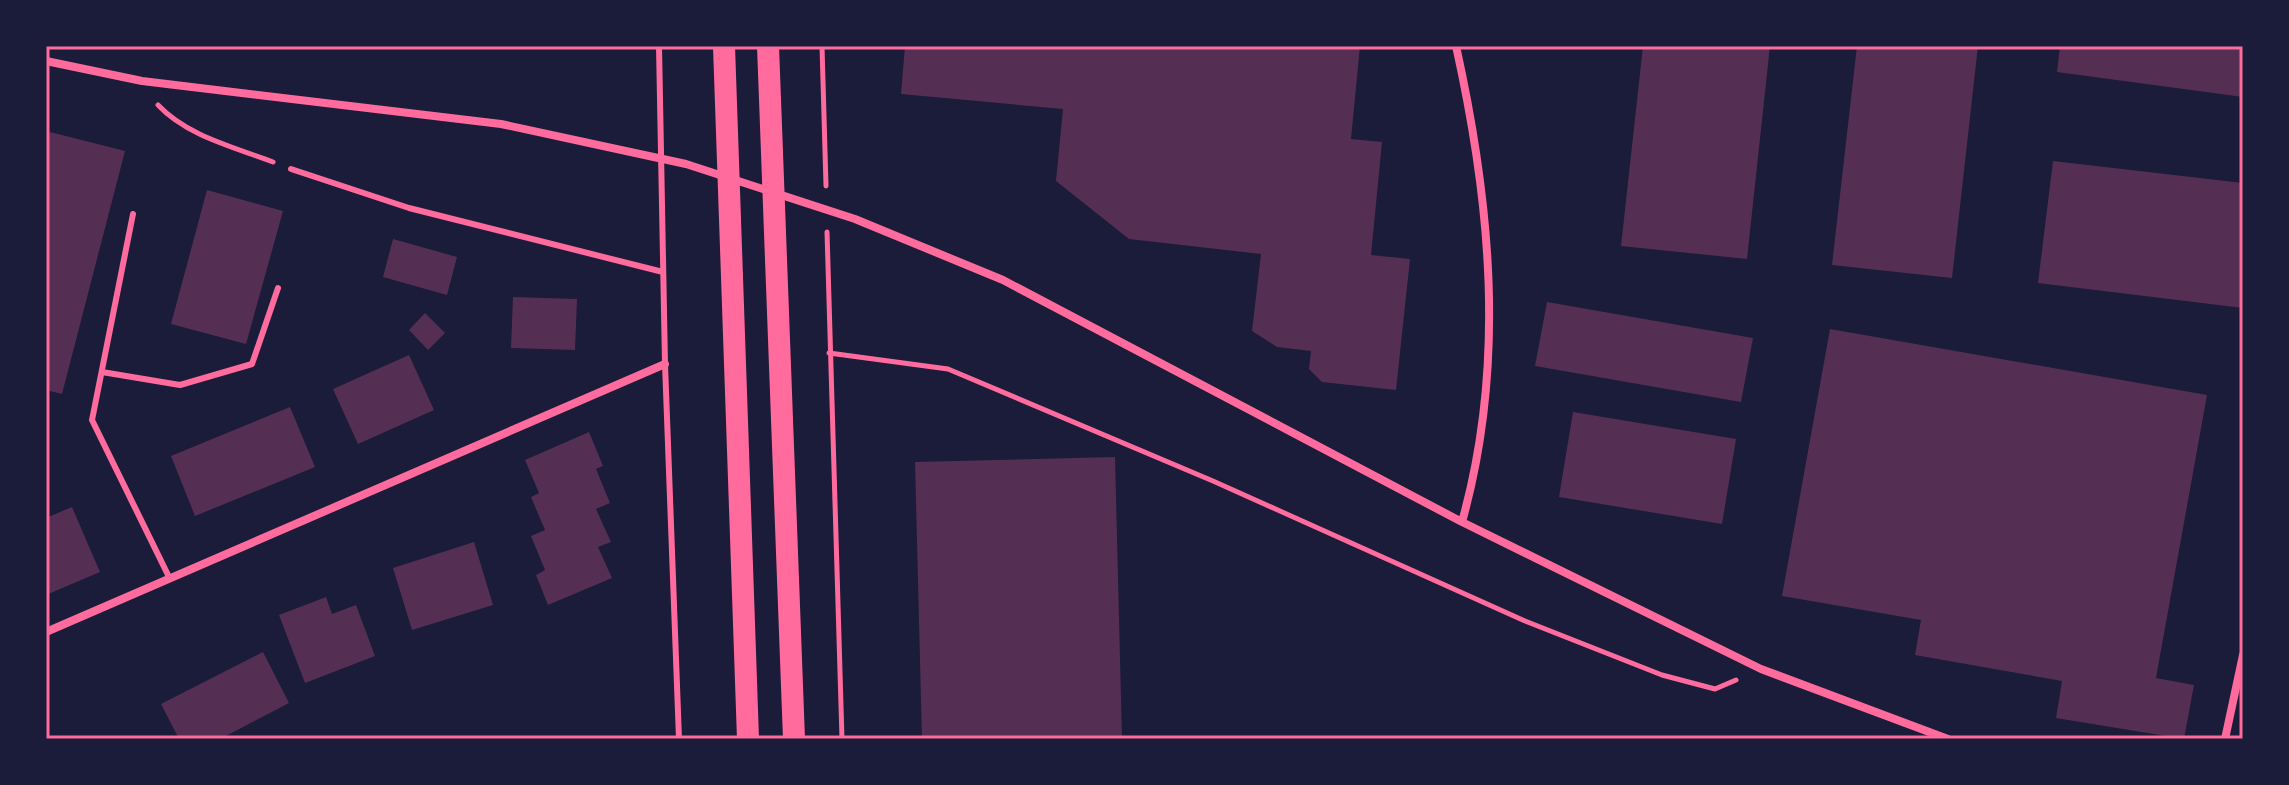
<svg xmlns="http://www.w3.org/2000/svg" width="2289" height="785" viewBox="0 0 2289 785" font-family="'Alegreya Sans',sans-serif">
<rect width="100%" height="100%" fill="#1b1b3a"/>
<path fill="#542f53" d="M905 46H1360L1351 139 1382 142 1371 255 1410 259 1396 390 1322 382 1309 369 1311 351 1277 347 1252 331 1261 254 1129 239 1056 181 1063 109 901 94Z
M1643 46H1770L1747 259 1621 246Z
M1857 46H1978L1952 278 1832 265Z
M2060 46H2243V97L2057 72Z
M50 132 125 151 62 394 46 390V148Z
M2053 161 2243 183V308L2038 283Z
M207 190 283 211 246 344 171 324Z
M393 239 457 257 447 295 383 277Z
M513 297 577 299 575 350 511 348Z
M1547 302 1753 338 1741 402 1535 366Z
M425 313 445 333 428 350 409 330Z
M1830 329 2207 395 2156 678 2194 685 2184 739 2056 718 2062 681 1915 655 1921 620 1782 596Z
M409 355 434 410 358 444 333 389Z
M290 407 315 467 195 516 171 456Z
M1573 412 1736 439 1722 524 1559 497Z
M589 432 603 466 596 469 610 503 596 509 611 542 598 547 612 578 548 605 536 575 545 570 531 536 545 530 531 497 539 493 525 460Z
M1115 457 1122 739H922L915 462Z
M72 507 100 572 46 595V518Z
M474 542 493 605 412 630 393 568Z
M326 597 332 614 356 605 375 656 305 683 279 615Z
M263 652 289 703 220 739H179L161 704Z"/>
<g fill="none" stroke-linecap="round" stroke-linejoin="round">
<path stroke="#ff6b9d" stroke-width="5" d="M822 46 826 186
M158 105C187 136 234 147 273 162
M827 232 842 739
M829 353 948 369 1213 481 1525 621 1662 675 1715 689 1736 680"/>
<path stroke="#ff6b9d" stroke-width="6" d="M659 46 665 364 679 739
M291 169 409 208 663 272
M133 214 92 420 170 579
M102 372 180 385 252 364 278 288"/>
<path stroke="#ff6b9d" stroke-width="8" d="M1456 46C1491 204 1506 365 1462 522
M46 61 142 81 501 124 686 164 855 219 1003 280 1462 522 1761 669 1948 739
M46 632 665 364
M2225 739 2243 655"/>
<path stroke="#ff6b9d" stroke-width="22" d="M724 46 748 739
M768 46 794 739"/>
</g>
<rect width="2289" height="785" fill="none" stroke="#1b1b3a" stroke-width="96"/>
<rect x="48" y="48" width="2193" height="689" fill="none" stroke="#ff6b9d" stroke-width="3"/>
</svg>
